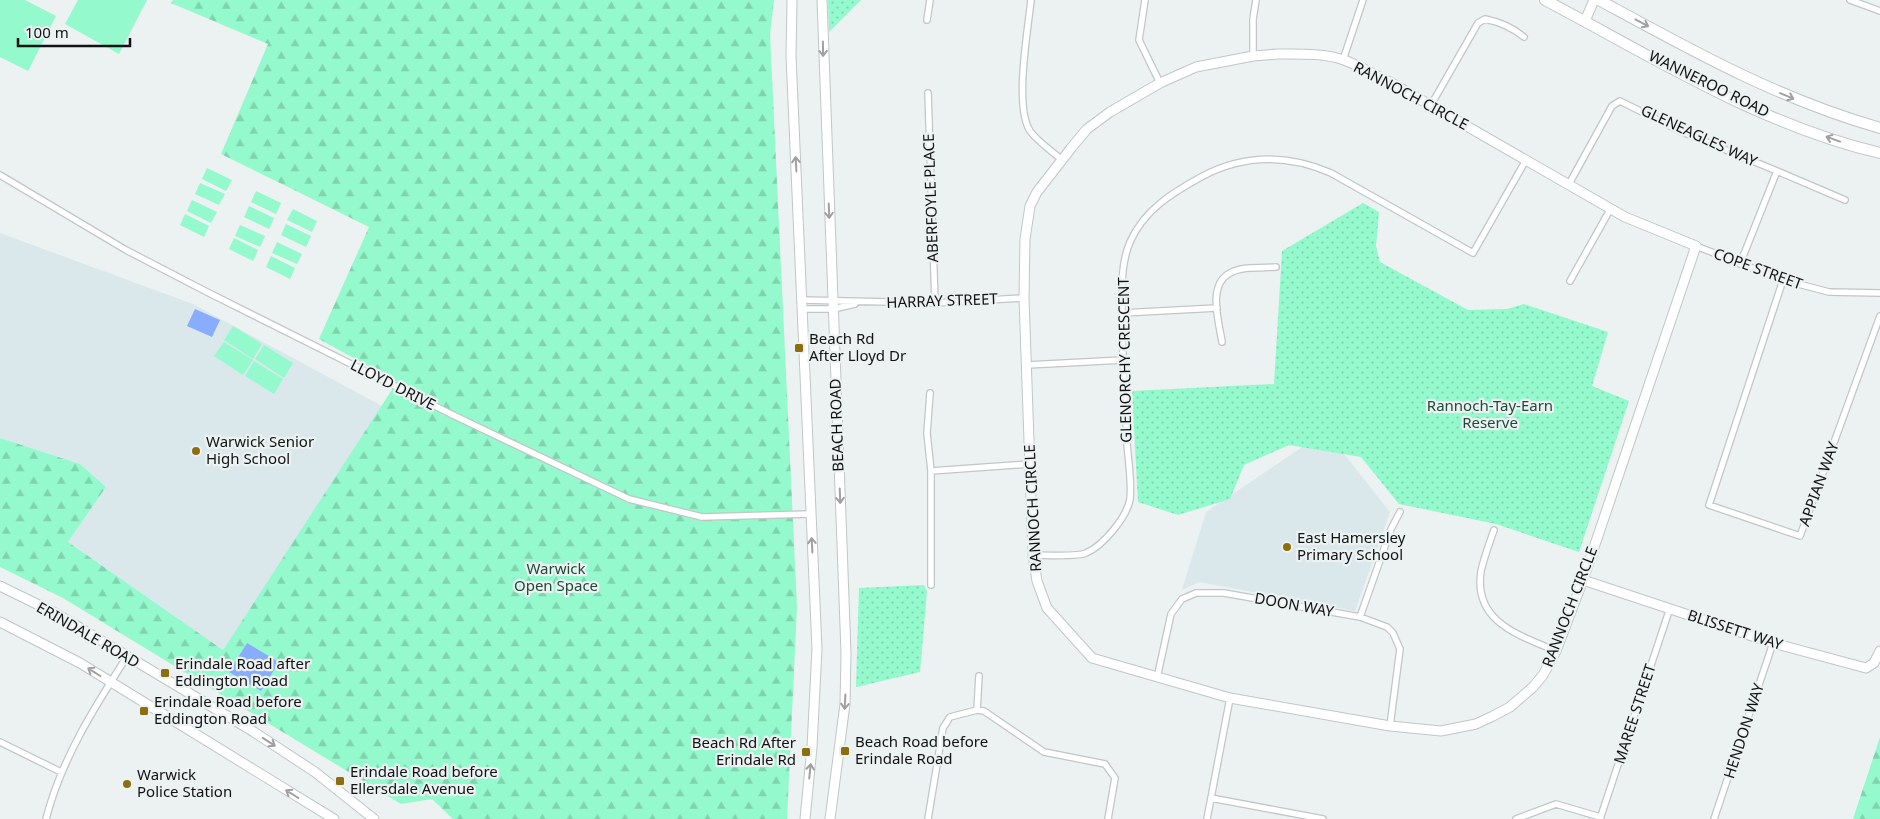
<svg xmlns="http://www.w3.org/2000/svg" width="1880" height="819" viewBox="0 0 1880 819" font-family="'Noto Sans',sans-serif">
<defs>
<pattern id="grass-dots" width="8" height="8" patternUnits="userSpaceOnUse" patternTransform="scale(1.25)"><rect width="8" height="8" fill="#94f9cc"/><path d="M2 2h.1M6 6h.1" fill="none" stroke="#7fd4ae" stroke-width="1.8" stroke-linecap="round"/></pattern>
<pattern id="forest-firs" width="22" height="20" patternUnits="userSpaceOnUse" patternTransform="scale(1.25)"><rect width="22" height="20" fill="#94f9cc"/><path d="M5 1l3.5 6h-7zM16 11l3.5 6h-7z" fill="#7fd4ae"/></pattern>
</defs>
<rect width="100%" height="100%" fill="#ecf1f2"/>
<path fill="#dae8ec" d="M0 233 193 304 382 406 223 650 68 542 106 487 80 464 0 438Z
M1326 431 1390 512 1355 611 1199 582 1182 590 1206 512Z"/>
<path fill="url(#grass-dots)" d="M828 0H861L829 32Z
M1363 203 1379 212 1376 246 1380 262 1468 310 1507 309 1524 304 1608 332 1592 386 1629 401 1579 552 1496 524 1399 504 1361 457 1289 445 1244 465 1230 499 1178 515 1138 502 1132 391 1274 384 1282 251Z
M924 585 927 591 920 672 856 687 859 588Z"/>
<path fill="url(#forest-firs)" d="M173 0H774L770 34 797 607 787 819H453L432 799 401 804 63 598 0 567V438L80 464 106 487 68 542 223 650 397 382 319 339 369 227 221 154 268 44 171 3Z
M1880 737V819H1853Z"/>
<path fill="#94f9cc" d="M0 0H25L56 16 28 71 0 57Z
M78 0H147L119 54 65 24Z
M207 168 232 180 226 191 202 179Z
M200 183 225 194 219 205 195 194Z
M256 191 281 203 276 214 251 202Z
M192 200 217 212 211 223 187 211Z
M249 206 274 218 269 229 244 217Z
M293 209 317 221 312 232 287 220Z
M185 214 209 226 204 237 180 225Z
M286 224 311 236 306 247 281 235Z
M240 225 265 236 260 247 235 236Z
M234 238 258 250 253 261 229 249Z
M277 242 302 254 297 264 272 253Z
M271 256 295 268 290 279 266 267Z
M233 326 262 344 253 359 224 340Z
M224 342 253 360 243 375 214 356Z
M264 345 293 363 284 378 255 359Z
M254 361 283 379 274 394 245 376Z"/>
<path fill="#88adfe" d="M195 309 220 320 212 337 187 326Z
M247 643 279 662 261 691 229 672Z"/>
<g fill="none" stroke-linecap="round" stroke-linejoin="round">
<defs>
<path id="street" d="M1031 0C1028 30 1014 106 1030 131 1038 142 1052 151 1062 160
M1145 0 1139 40 1160 83
M1850 0 1880 11
M927 20 930 0
M1253 56V19L1256 0
M1343 60 1363 0
M928 93 935 303
M1431 105 1478 23 1485 19C1500 22 1512 27 1524 37
M1777 171 1845 200
M0 175 126 250 207 292 455 416 629 499 702 517 811 514
M1569 184 1612 106 1620 101 1680 131 1777 171 1740 264
M1696 246 1783 280 1829 292 1880 293
M1783 280 1709 505 1800 536 1880 316
M1570 281 1611 208
M802 300 935 303 1024 298
M803 309H833L855 304
M1122 313 1217 308
M1222 342C1219 322 1207 285 1230 273 1242 266 1263 268 1276 267
M1027 365 1123 360
M930 393 927 433 931 471V585
M931 471 1029 464
M1494 530C1489 544 1484 558 1481 571 1473 622 1519 635 1556 651
M1033 555C1044 555 1078 557 1086 553 1103 546 1127 517 1130 499 1132 481 1128 460 1127 442 1125 398 1122 354 1122 309 1122 287 1121 263 1130 242 1144 210 1172 193 1201 177 1244 154 1287 154 1331 173L1473 253 1526 160
M1360 617 1391 529 1400 512
M1157 678 1171 614 1182 599 1196 593H1224L1360 617 1387 627 1393 633 1400 649 1390 726
M977 710 979 676
M0 742 61 772
M1211 798 1323 819
M46 819C61 760 94 708 126 658
M928 819 943 728 950 717 977 710 984 711 1044 752 1105 764 1115 778 1108 819
M1207 819 1230 698
M1516 819 1556 804 1600 817
M1600 819 1670 608
M1714 819 1773 643"/>
<path id="secondary" d="M1585 21 1594 0
M1278 54C1299 54 1324 53 1344 60 1360 66 1375 75 1390 82L1625 217 1696 246 1583 580 1556 651 1543 675 1533 687 1510 707 1493 716 1476 724 1441 731 1390 726 1230 698 1092 658 1047 608 1037 581 1033 555 1024 298 1025 239 1030 206 1037 192 1072 147 1087 129 1110 112 1160 83 1196 67 1253 56Z
M1583 580 1773 643 1866 668 1874 663 1880 651"/>
<path id="primary" d="M792 0 791 56 817 649 812 747 805 819
M822 0 846 653 845 704 830 819
M0 586 57 614 254 732 315 772 374 819
M0 622 80 663 334 819"/>
<path id="highway" d="M1545 0C1653 57 1760 125 1880 153
M1599 0C1693 51 1776 98 1880 128"/>
</defs>
<use href="#street" stroke="#c1c6c7" stroke-width="8"/>
<use href="#secondary" stroke="#c1c6c7" stroke-width="11"/>
<use href="#primary" stroke="#c1c6c7" stroke-width="11"/>
<use href="#highway" stroke="#c1c6c7" stroke-width="12"/>
<use href="#street" stroke="#fff" stroke-width="5.5"/>
<use href="#secondary" stroke="#fff" stroke-width="9"/>
<use href="#primary" stroke="#fff" stroke-width="9"/>
<use href="#highway" stroke="#fff" stroke-width="10"/>
</g>
<defs><path id="oneway-shaft" d="M-6 0H5M1.5-3L5.5 0L1.5 3" fill="none" stroke-width="1.6" stroke-linecap="round" stroke-linejoin="round" transform="scale(1.25)"/></defs>
<g stroke="#a0a0a1">
<use href="#oneway-shaft" transform="translate(1642 23) rotate(28)"/>
<use href="#oneway-shaft" transform="translate(823 49) rotate(89)"/>
<use href="#oneway-shaft" transform="translate(1787 96) rotate(23)"/>
<use href="#oneway-shaft" transform="translate(1833 139) rotate(-160)"/>
<use href="#oneway-shaft" transform="translate(796 164) rotate(-93)"/>
<use href="#oneway-shaft" transform="translate(829 211) rotate(88)"/>
<use href="#oneway-shaft" transform="translate(840 496) rotate(88)"/>
<use href="#oneway-shaft" transform="translate(812 545) rotate(-93)"/>
<use href="#oneway-shaft" transform="translate(94 672) rotate(-148)"/>
<use href="#oneway-shaft" transform="translate(845 702) rotate(93)"/>
<use href="#oneway-shaft" transform="translate(269 742) rotate(33)"/>
<use href="#oneway-shaft" transform="translate(810 771) rotate(-84)"/>
<use href="#oneway-shaft" transform="translate(292 794) rotate(-148)"/>
</g>
<g fill="#8c6d10" stroke="#ecf1f2" stroke-width="2">
<rect x="794" y="343" width="10" height="10" rx="2.5"/>
<circle cx="196" cy="451" r="5"/>
<circle cx="1287" cy="547" r="5"/>
<rect x="160" y="668" width="10" height="10" rx="2.5"/>
<rect x="139" y="706" width="10" height="10" rx="2.5"/>
<rect x="840" y="746" width="10" height="10" rx="2.5"/>
<rect x="801" y="747" width="10" height="10" rx="2.5"/>
<rect x="335" y="776" width="10" height="10" rx="2.5"/>
<circle cx="127" cy="784" r="5"/>
</g>
<g text-anchor="middle" stroke-width="4.5" stroke-linejoin="round" paint-order="stroke">
<g font-size="15" fill="#111213" stroke="#ecf1f2">
<text transform="translate(1709 84) rotate(26)" y="5">WANNEROO ROAD</text>
<text transform="translate(1411 96) rotate(28)" y="5">RANNOCH CIRCLE</text>
<text transform="translate(1699 136) rotate(25)" y="5">GLENEAGLES WAY</text>
<text transform="translate(931 198) rotate(-92)" y="5">ABERFOYLE PLACE</text>
<text transform="translate(1758 269) rotate(20)" y="5">COPE STREET</text>
<text transform="translate(942 301) rotate(-2)" y="5">HARRAY STREET</text>
<text transform="translate(1125 360) rotate(-91)" y="5">GLENORCHY CRESCENT</text>
<text transform="translate(393 385) rotate(27)" y="5">LLOYD DRIVE</text>
<text transform="translate(837 425) rotate(-92)" y="5">BEACH ROAD</text>
<text transform="translate(1819 484) rotate(-70)" y="5">APPIAN WAY</text>
<text transform="translate(1033 508) rotate(-93)" y="5">RANNOCH CIRCLE</text>
<text transform="translate(1294 605) rotate(10)" y="5">DOON WAY</text>
<text transform="translate(1570 607) rotate(-69)" y="5">RANNOCH CIRCLE</text>
<text transform="translate(1735 630) rotate(18)" y="5">BLISSETT WAY</text>
<text transform="translate(88 635) rotate(30)" y="5">ERINDALE ROAD</text>
<text transform="translate(1635 714) rotate(-72)" y="5">MAREE STREET</text>
<text transform="translate(1744 731) rotate(-72)" y="5">HENDON WAY</text>
</g>
<g font-size="15" fill="#111213" stroke="#ecf1f2" text-anchor="start">
<text x="809" y="344">Beach Rd<tspan x="809" dy="17">After Lloyd Dr</tspan></text>
<text x="206" y="447">Warwick Senior<tspan x="206" dy="17">High School</tspan></text>
<text x="1297" y="543">East Hamersley<tspan x="1297" dy="17">Primary School</tspan></text>
<text x="175" y="669">Erindale Road after<tspan x="175" dy="17">Eddington Road</tspan></text>
<text x="154" y="707">Erindale Road before<tspan x="154" dy="17">Eddington Road</tspan></text>
<text x="855" y="747">Beach Road before<tspan x="855" dy="17">Erindale Road</tspan></text>
<text x="796" y="748" text-anchor="end">Beach Rd After<tspan x="796" dy="17">Erindale Rd</tspan></text>
<text x="350" y="777">Erindale Road before<tspan x="350" dy="17">Ellersdale Avenue</tspan></text>
<text x="137" y="780">Warwick<tspan x="137" dy="17">Police Station</tspan></text>
</g>
<g font-size="15" fill="#1c4b38" stroke="#ecf1f2">
<text x="1490" y="411">Rannoch-Tay-Earn<tspan x="1490" dy="17">Reserve</tspan></text>
<text x="556" y="574">Warwick<tspan x="556" dy="17">Open Space</tspan></text>
</g>
</g>
<path d="M18 38v8h112v-8" fill="none" stroke="#111213" stroke-width="2.5"/>
<text x="25" y="38" font-size="15" fill="#111213" stroke="#ecf1f2" stroke-width="4" paint-order="stroke">100 m</text>
</svg>
